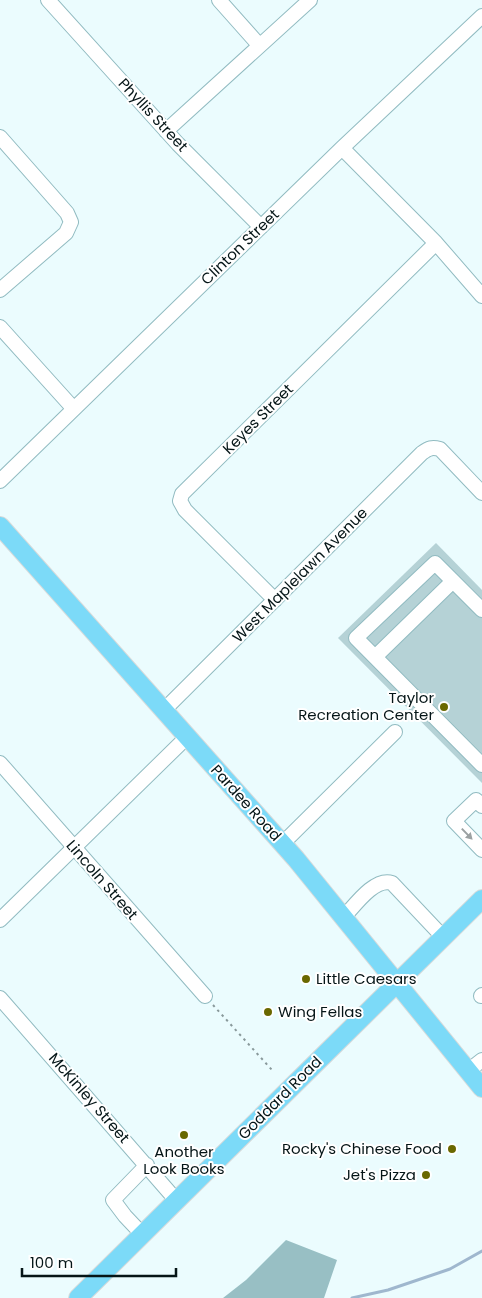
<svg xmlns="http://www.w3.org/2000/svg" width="482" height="1298" viewBox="0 0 482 1298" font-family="Poppins,sans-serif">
<rect width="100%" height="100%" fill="#ebfcfe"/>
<path fill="#b5d2d6" d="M436 543 482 590V783L338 638Z"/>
<path fill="#98bfc4" d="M286 1240 337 1260 324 1298H223L246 1280Z"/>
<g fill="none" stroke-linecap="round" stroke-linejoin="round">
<path stroke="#9fb7ce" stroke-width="3" d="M352 1298 388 1290 450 1269 482 1251"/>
<defs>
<path id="minor" d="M48 0 178 144 261 227
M219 0 259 45
M166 131 310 0
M0 137 67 213 71 222 66 233 0 290
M342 148 436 243 482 296
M0 327 73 408
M0 481 342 148 482 16
M275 600 185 510 180 501 182 494 436 243
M482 610 435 563 356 638 482 765
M375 657 453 581
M164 710 422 453C429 448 432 447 440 449L482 493
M0 763 205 996
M482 806 476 800 454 821 482 850
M282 844 395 732
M344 917C355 905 375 877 392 883L443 937
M0 920 187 737
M481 996 482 995
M0 998 176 1200
M468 1071 482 1060
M142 1234 125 1216 113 1200 147 1165"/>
<path id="major" d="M0 526 296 859 482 1088
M78 1298 482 899"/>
</defs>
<use href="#minor" stroke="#91bbc1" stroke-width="16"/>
<use href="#major" stroke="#d7dada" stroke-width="20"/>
<path stroke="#89999b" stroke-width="2" stroke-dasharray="2.5 4" stroke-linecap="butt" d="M213 1005 272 1070"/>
<use href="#minor" stroke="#fff" stroke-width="14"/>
<use href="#major" stroke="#7cdaf8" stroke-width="18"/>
</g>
<defs><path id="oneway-solid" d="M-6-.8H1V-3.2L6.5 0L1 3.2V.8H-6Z" transform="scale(1.25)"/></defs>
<use fill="#9ba1a2" href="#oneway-solid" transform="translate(467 834) rotate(46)"/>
<g fill="#6a6800" stroke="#fff" stroke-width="2">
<circle cx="444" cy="707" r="5"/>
<circle cx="306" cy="979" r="5"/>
<circle cx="268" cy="1012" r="5"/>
<circle cx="184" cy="1135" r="5"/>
<circle cx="452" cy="1149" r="5"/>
<circle cx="426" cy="1175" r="5"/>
</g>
<g text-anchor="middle" stroke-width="4" stroke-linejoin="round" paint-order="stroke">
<g font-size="15" fill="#051517" stroke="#fff">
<text transform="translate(153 115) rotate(47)" y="5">Phyllis Street</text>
<text transform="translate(240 247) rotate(-44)" y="5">Clinton Street</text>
<text transform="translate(258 419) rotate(-45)" y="5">Keyes Street</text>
<text transform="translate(300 575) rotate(-45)" y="5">West Maplelawn Avenue</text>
<text transform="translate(246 803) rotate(48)" y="5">Pardee Road</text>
<text transform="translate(102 880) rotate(49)" y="5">Lincoln Street</text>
<text transform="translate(89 1098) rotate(49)" y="5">McKinley Street</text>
<text transform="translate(280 1098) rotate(-45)" y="5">Goddard Road</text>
</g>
<g font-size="15" fill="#051517" stroke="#fff" text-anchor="end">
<text x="434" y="703">Taylor<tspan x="434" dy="17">Recreation Center</tspan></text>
<text x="316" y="984" text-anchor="start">Little Caesars</text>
<text x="278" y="1017" text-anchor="start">Wing Fellas</text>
<text x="442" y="1154">Rocky's Chinese Food</text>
<text x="184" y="1157" text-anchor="middle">Another<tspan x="184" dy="17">Look Books</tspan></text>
<text x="416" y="1180">Jet's Pizza</text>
</g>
</g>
<path d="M22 1268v8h154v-8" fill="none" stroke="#051517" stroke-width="2.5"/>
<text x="30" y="1268" font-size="15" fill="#051517" stroke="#ffffff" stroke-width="4" paint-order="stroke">100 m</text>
</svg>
